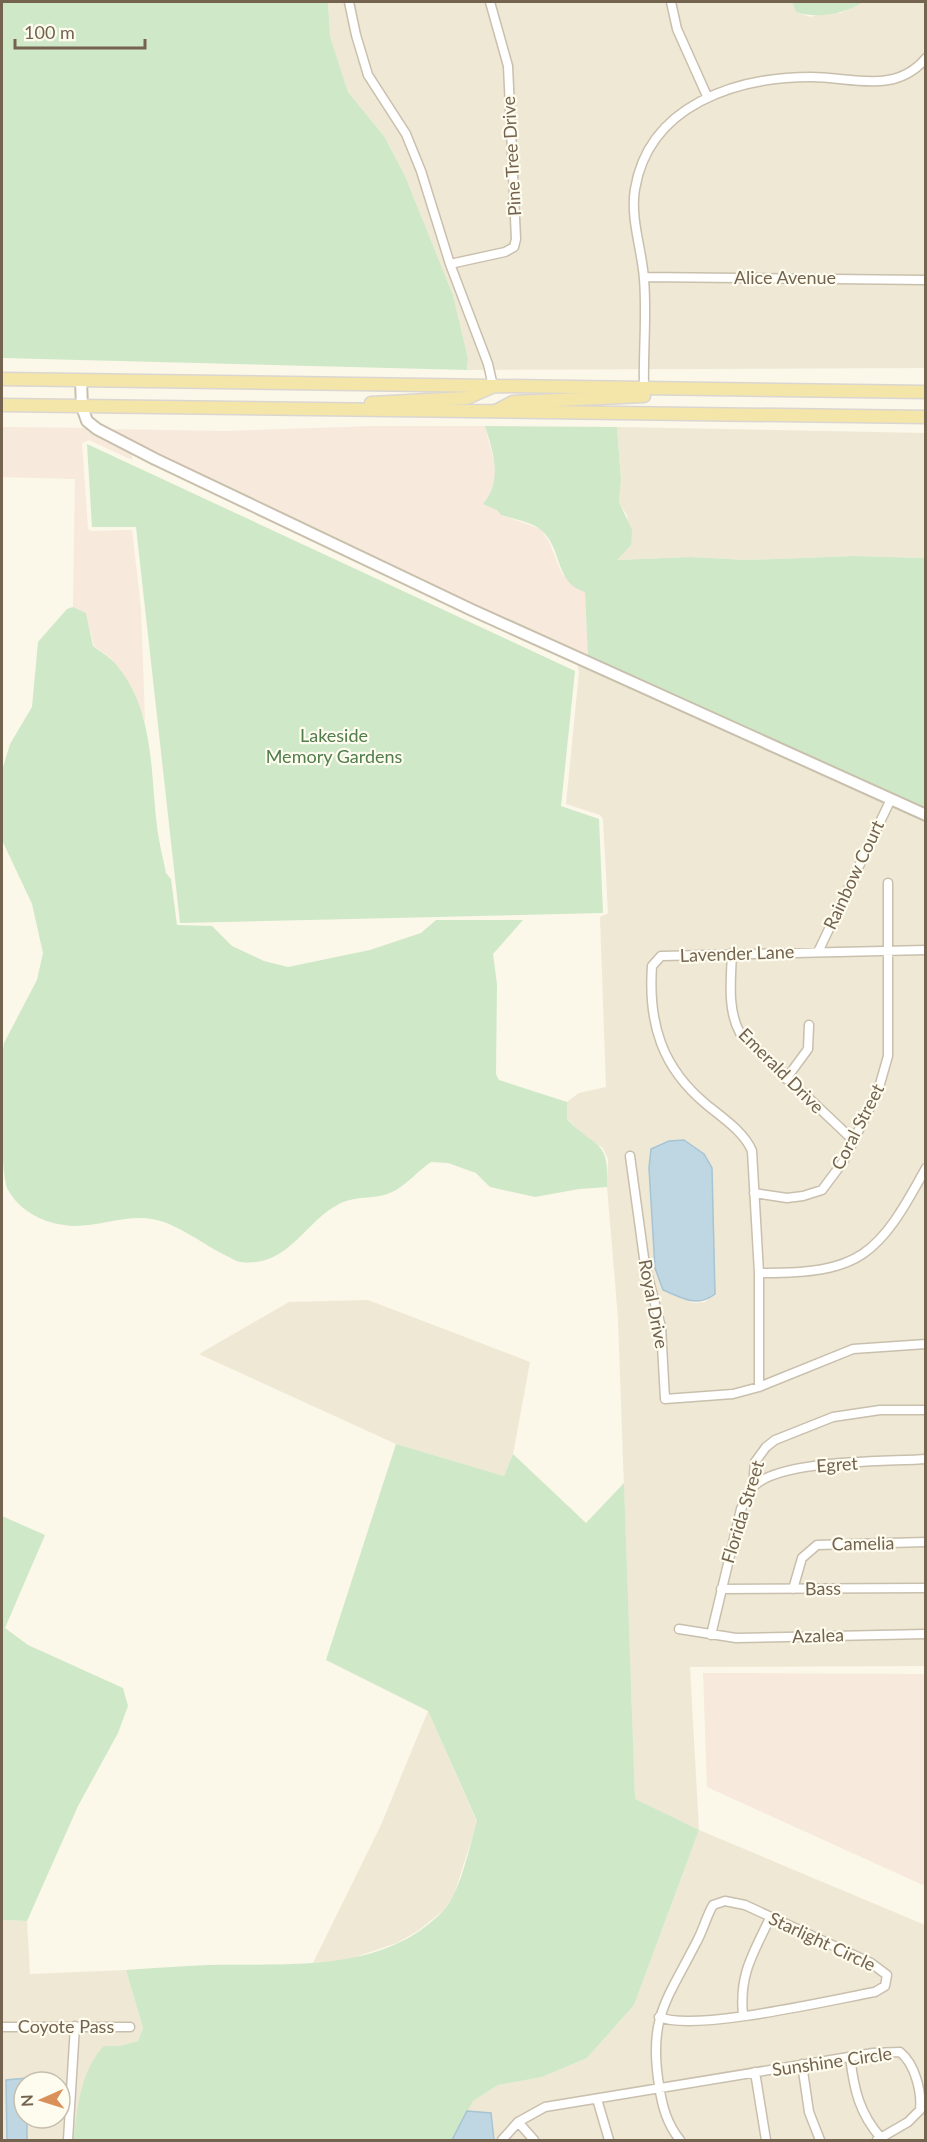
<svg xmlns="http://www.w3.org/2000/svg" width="927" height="2142" viewBox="0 0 927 2142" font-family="Lato,sans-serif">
<rect width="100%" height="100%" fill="#fbf7e9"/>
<path fill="#efe8d5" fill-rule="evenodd" d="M328 2H792L796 12 811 17 824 12 841 13 863 2H925V368L467 370 468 359 453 295 405 176 384 136 348 92 330 36Z
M617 427 925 433V558L853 556 747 560 690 557 615 560 631 545 627 515 619 503 621 480Z
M577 663 925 820V1666L690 1667 699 1830 925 1925V2140H494L491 2113 467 2111 473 2101 498 2085 542 2077 587 2058 634 2005 699 1830 635 1800 618 1318 607 1187 608 1159 603 1148 582 1135 567 1118V1102L579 1093 606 1087 600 917 608 913 603 819 600 815 566 804 579 672ZM712 1168 715 1294 705 1302 694 1303 663 1290Z
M368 1300 530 1362 513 1454 504 1476 396 1444 199 1354 289 1302Z
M428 1711 477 1822 454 1895 444 1910 419 1930 397 1943 343 1961 313 1963 381 1825Z
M2 1920 27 1921 30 1974 126 1970 143 2028 138 2041 120 2046H104L77 2113 73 2140H27V2118H60V2082H26V2078L6 2080 7 2140H2Z"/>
<path fill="#f7e9db" d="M378 426H485L494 462 495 477 489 497 501 515 541 529 549 542 562 574 585 592 588 658 106 429 224 431Z
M2 427 88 428 132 452V460L89 440 82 443 88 529 92 531 132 530 141 609 145 721 132 688 111 658 94 646 86 613 73 607 75 479 2 477Z
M703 1673 925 1674V1886L707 1787Z"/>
<path fill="#cfe8c8" d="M2 2H328L330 36 348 92 384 136 405 176 453 295 468 359 467 370 2 358Z
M792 2H863C845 14 817 19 796 12Z
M485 426 617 427 621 480 619 502 632 530 631 545 617 560 690 557 747 560 853 556 925 558V810L588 658 585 592C554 583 563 548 541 530 532 522 513 519 501 515L497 510 483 504C503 481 493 451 485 426Z
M87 444 575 671 561 806 599 819 603 913 180 923 136 527H92Z
M73 607 86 613 93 646C99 651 107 655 112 660 155 706 150 769 157 827 159 843 163 858 166 873L171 879 177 925 212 926 232 946 264 961 288 967 370 950 421 933 436 920H523L493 954 497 984 496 1074 499 1080 567 1102V1119C597 1151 609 1137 607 1187L579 1189 535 1197 490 1187 476 1173 448 1163 431 1162C419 1170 408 1183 396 1190 378 1201 358 1194 339 1204 305 1221 288 1268 241 1262 236 1262 230 1257 225 1255 202 1244 177 1223 152 1219 126 1215 100 1226 75 1226 47 1225 20 1213 7 1188 0 1165 1 1086 2 1057L4 1043 37 980 43 953 32 904 2 840V771L10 744 32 707 38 642 67 609Z
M396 1444 504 1476 513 1454 586 1523 624 1483 635 1799 699 1830 634 2005 587 2058 542 2077 498 2085 473 2101 452 2140H73C78 2107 80 2071 104 2046H120L138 2041 143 2028 126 1970C154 1968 181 1966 209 1965 288 1963 383 1974 443 1911 461 1892 469 1847 477 1821L428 1711 326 1660Z
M2 1516 45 1535 5 1628 28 1645 123 1688 128 1706 118 1733 78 1806 27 1921 2 1920Z"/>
<path fill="#bfd7e3" stroke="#a6c4d4" stroke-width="1.5" d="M684 1140 704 1154 712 1168 715 1294C697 1308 683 1298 663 1290L655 1268 649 1168 651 1149 669 1141Z
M26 2078 24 2118H27V2140H7L6 2080Z
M467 2111 491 2113 494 2140H452Z"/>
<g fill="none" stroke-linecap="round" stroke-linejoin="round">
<defs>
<path id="minor" d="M349 2 356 35 368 75 406 134 421 171 450 264 488 364 493 386
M671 2 677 29 707 96
M450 264 505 252 514 247 516 239 508 66 490 2
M644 277 926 280
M644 388C643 352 647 315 644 279 642 249 630 219 635 189 649 105 736 77 811 77 852 77 895 95 926 58
M818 952 891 799
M732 953C731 979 727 1010 740 1033L854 1141
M786 1079 808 1049 809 1025
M630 1156 645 1265 661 1327 665 1399 733 1394 759 1387 853 1349 926 1344
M754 1193 787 1198 803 1196 822 1190 843 1162 878 1091 888 1056V883
M759 1273C861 1274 878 1256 926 1168
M759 1387V1273L752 1151C744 1132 723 1118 707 1105 662 1068 648 1024 652 966L661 956 926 950
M753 1487C779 1459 887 1462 926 1459
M721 1589 926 1588
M793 1589 802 1558 817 1545 926 1542
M679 1629 736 1638 926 1634
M711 1635 741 1509 753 1487 755 1462 766 1447 775 1440 833 1417 880 1410H926
M743 2015C739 1974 753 1954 770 1918
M659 2017C695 2032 831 2000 875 1992L885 1986 887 1975 871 1963 745 1905 725 1901 713 1905C706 1917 703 1931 696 1943 667 2000 648 2018 659 2085 662 2106 667 2124 680 2140
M2 2027H130
M850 2057C854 2089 859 2113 881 2138
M802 2064 809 2112 820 2140
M755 2072 766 2140
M597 2099 609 2140
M518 2122 534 2140
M68 2140 75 2026
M502 2140 518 2122 545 2107 873 2053 900 2052C915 2064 922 2092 920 2110L908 2122 877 2140"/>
<path id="tertiary" d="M81 381 82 407 87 421 97 429 155 459 472 610 926 815"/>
<path id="primary" d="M2 379 926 392
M371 403 467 398 492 387
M2 405 926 417
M496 411 513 402 644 396"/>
</defs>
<use href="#minor" stroke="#c9bfad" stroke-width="11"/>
<use href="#tertiary" stroke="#c9bfad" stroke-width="14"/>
<use href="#primary" stroke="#dbd6d1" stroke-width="15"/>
<use href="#minor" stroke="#fff" stroke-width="8"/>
<use href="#tertiary" stroke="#fff" stroke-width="10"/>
<use href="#primary" stroke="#f3e6a8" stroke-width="12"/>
</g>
<g text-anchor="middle" stroke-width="4.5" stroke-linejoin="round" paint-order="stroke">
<g font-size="18" fill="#73634f" stroke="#fefbef">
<text transform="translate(512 156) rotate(-93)" y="6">Pine Tree Drive</text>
<text x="785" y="284">Alice Avenue</text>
<text transform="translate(854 875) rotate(-65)" y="6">Rainbow Court</text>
<text transform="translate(737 954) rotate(-2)" y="6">Lavender Lane</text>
<text transform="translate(781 1071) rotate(45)" y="6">Emerald Drive</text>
<text transform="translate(858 1127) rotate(-63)" y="6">Coral Street</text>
<text transform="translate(653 1304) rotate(79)" y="6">Royal Drive</text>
<text transform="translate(837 1465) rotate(-4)" y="6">Egret</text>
<text transform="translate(743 1512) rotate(-73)" y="6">Florida Street</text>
<text transform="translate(863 1544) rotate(-1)" y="6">Camelia</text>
<text transform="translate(823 1589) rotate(-1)" y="6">Bass</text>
<text transform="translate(818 1636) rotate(-2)" y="6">Azalea</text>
<text transform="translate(822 1942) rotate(25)" y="6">Starlight Circle</text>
<text x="66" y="2033">Coyote Pass</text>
<text transform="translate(832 2062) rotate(-8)" y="6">Sunshine Circle</text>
</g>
<g font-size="18" fill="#507d4b" stroke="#fefbef">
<text x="334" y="742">Lakeside<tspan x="334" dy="21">Memory Gardens</tspan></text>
</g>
</g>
<rect width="927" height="2142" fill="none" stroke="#73634f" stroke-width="6"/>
<g transform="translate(42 2100) rotate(267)"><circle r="28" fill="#fefbef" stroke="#c6beaf" stroke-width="1.5"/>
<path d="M0-4.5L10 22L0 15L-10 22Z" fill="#d99059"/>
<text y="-9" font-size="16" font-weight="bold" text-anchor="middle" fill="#73634f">N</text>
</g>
<path d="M15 39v9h130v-9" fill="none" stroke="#73634f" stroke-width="3"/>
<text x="24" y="39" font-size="18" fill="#73634f" stroke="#fefbef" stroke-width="4.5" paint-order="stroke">100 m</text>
</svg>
